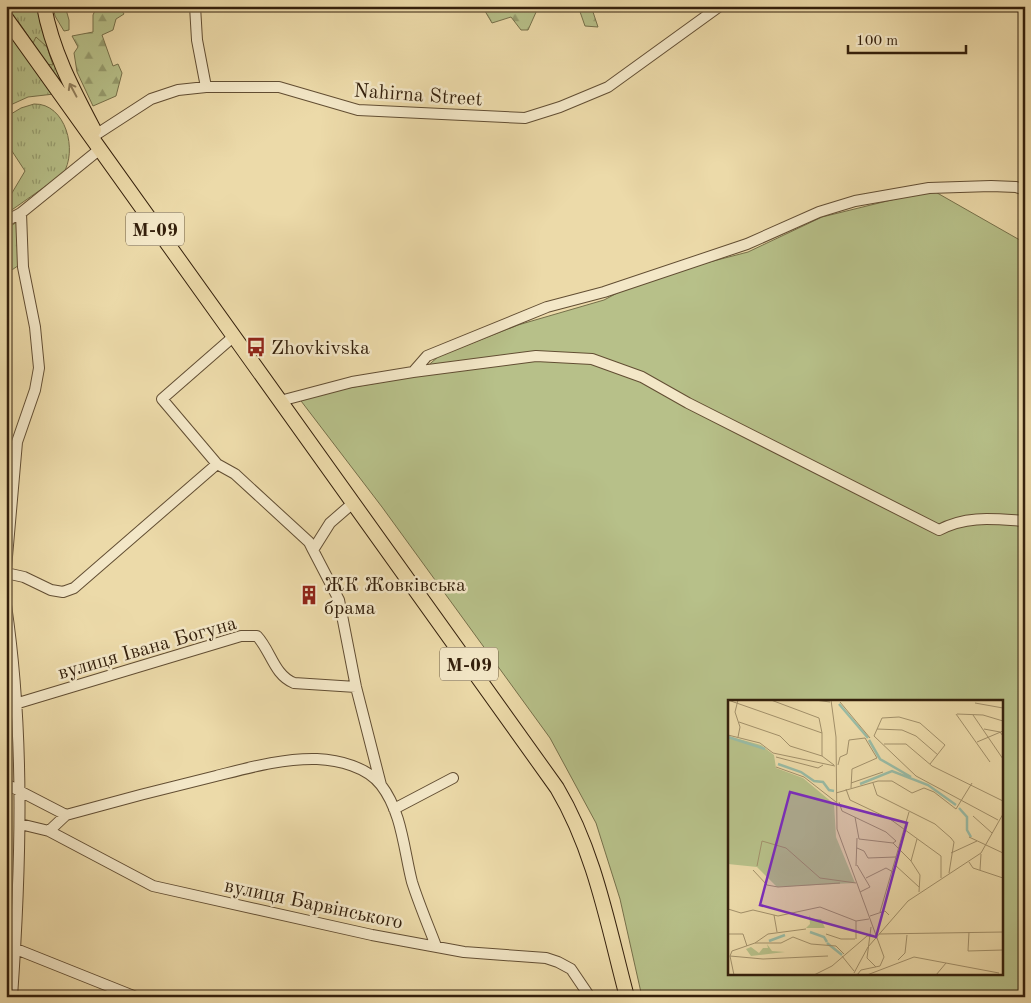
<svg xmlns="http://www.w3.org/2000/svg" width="1031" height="1003" viewBox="0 0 1031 1003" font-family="'Old Standard TT',serif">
<defs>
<pattern id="grass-tufts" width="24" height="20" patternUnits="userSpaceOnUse" patternTransform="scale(1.25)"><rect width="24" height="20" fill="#b7c089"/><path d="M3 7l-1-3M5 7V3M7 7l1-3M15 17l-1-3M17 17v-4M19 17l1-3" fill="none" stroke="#969c6e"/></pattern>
<pattern id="forest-firs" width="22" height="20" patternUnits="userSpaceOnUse" patternTransform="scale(1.25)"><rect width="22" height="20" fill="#b7c089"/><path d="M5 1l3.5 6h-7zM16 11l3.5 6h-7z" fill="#969c6e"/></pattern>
</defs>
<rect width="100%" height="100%" fill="#ecdaa9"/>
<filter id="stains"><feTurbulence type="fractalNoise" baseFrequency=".004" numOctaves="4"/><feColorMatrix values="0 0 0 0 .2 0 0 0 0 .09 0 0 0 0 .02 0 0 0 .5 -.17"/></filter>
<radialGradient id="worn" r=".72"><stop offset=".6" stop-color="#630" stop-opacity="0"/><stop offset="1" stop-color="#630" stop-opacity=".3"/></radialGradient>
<path fill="url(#grass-tufts)" stroke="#76704a" d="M10 6H39L74 104 18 21 11 36 54 94 28 97 6 107V15Z
M34 104C66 103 78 151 63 174L6 214V203L25 171 6 142V117L21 108Z"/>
<path fill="url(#forest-firs)" stroke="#76704a" d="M53 6H65L69 20V30L64 31 55 16Z
M97 6H119L124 14 116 19 113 30 102 35 113 66 118 64 122 73 116 96 93 106 77 72 74 53 78 47 72 36 93 32V15Z
M482 6H552L537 10 528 30H521L511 17 492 23Z
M578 6H591L598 27 585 26Z
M36 37 47 47 53 65 45 64 33 43Z
M17 222 22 263 6 274V229Z"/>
<path fill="#b7c089" stroke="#76704a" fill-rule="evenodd" d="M932 190 1025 243V997H642L620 899 596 823 550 738 382 507 298 397 416 376 439 356 518 325 604 300 644 279 748 252 822 217ZM730 702H1002V974H730Z"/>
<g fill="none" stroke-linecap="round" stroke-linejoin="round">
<defs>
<path id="minor" d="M195 6 197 40 206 87
M97 134 151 99 178 90 206 87H279L358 110 525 118 560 107 608 87 720 6
M6 221 21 213 100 149
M233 337 162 399 217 464 235 474 309 542 313 550
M413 372 427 356 547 307 604 292 747 244 819 212 855 201 929 188 991 186 1016 187 1025 190
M280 401 352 382 413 372 536 356 592 359 642 377 688 403 939 530C967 515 994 519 1025 521
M353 503 330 523 313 550 339 600 356 687 381 785
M6 568 17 442 35 390 39 368 35 327 23 267 21 213
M6 573 24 577 51 590 63 592 74 588 217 464
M6 605C25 734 21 867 12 997
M15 704 241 636H257C271 651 274 675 294 683L356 687
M6 784 66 815C116 801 166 788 216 776 248 768 283 758 317 759 339 760 367 767 381 785 402 812 404 851 412 882 419 904 428 925 436 946
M394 809 453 778
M66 815 49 831 153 886 372 935 464 952 546 958 558 962 571 969 590 997
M20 824 49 831
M6 945 136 997"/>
<path id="highway" d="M44 6C52 51 73 90 94 130
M6 18 557 788C595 852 608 926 627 997"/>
</defs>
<use href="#minor" stroke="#624e33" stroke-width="12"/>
<use href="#highway" stroke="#34200c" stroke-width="16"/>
<use href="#minor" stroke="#f3e7c7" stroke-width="10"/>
<use href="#highway" stroke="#ecdaa9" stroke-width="14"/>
</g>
<defs><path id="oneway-shaft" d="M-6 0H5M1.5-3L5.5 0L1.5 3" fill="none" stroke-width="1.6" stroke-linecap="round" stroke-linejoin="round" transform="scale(1.25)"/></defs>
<use stroke="#907d5a" href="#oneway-shaft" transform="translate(73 90) rotate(-118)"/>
<defs>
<symbol id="bus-bare" viewBox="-9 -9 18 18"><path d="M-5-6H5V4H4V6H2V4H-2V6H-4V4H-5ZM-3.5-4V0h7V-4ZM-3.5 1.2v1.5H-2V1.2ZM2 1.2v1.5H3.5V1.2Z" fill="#8f2418" stroke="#f3e7c7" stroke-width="2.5" paint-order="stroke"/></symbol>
<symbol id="building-bare" viewBox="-9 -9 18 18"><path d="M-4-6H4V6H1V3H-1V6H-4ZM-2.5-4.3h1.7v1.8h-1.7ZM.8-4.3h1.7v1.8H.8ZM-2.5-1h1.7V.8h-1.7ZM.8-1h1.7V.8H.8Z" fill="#8f2418" stroke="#f3e7c7" stroke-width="2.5" paint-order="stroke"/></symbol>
</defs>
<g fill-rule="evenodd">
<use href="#bus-bare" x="242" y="333" width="28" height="28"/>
<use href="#building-bare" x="295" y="581" width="28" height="28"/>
</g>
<g text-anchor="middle" stroke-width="5" stroke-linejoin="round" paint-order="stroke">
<g fill="#f3e7c7" stroke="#6d5c44" stroke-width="1">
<rect x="126" y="212.5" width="58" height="33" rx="4"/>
<rect x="440" y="647.5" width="58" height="33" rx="4"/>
</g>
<g font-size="19" font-weight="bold" fill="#34200c">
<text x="155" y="236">М-09</text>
<text x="469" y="671">М-09</text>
</g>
<g font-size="20" fill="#34200c" stroke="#f3e7c7">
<text transform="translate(418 94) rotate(4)" y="7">Nahirna Street</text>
<text transform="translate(147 647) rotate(-16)" y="7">вулиця Івана Богуна</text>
<text transform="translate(314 903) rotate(12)" y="7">вулиця Барвінського</text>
</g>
<g font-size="20" fill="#34200c" stroke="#f3e7c7" text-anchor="start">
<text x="271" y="354">Zhovkivska</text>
<text x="324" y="591">ЖК Жовківська<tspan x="324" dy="23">брама</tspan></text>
</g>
</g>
<g transform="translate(728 700)">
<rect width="275" height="275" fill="#ecdaa9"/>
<path d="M81 215 83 219H93L97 228H78L82 224ZM39 244 44 251 57 252 23 256 18 249 23 247 31 253 35 248H40Z" fill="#b7c089"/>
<path d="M0 36 33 45 46 55 48 68 75 78 106 104 108 137 127 183 49 187 29 167 0 164Z" fill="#b7c089"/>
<path fill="none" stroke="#99bba5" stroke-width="2.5" d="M111 4 140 38M0 37 37 49M141 40 152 59 183 77M50 64 73 72 86 81 95 82 101 90 106 91M132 84 164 71 200 85 228 105M231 108 239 117V130L243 137M82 232 96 237 99 242M41 241 57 235M99 243 114 255"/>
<path fill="none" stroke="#a2906a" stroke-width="1" d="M0 0 94 33V56M43 0 91 18 94 33M87 0 102 2M103 0 108 37 109 129 156 257 152 266 133 270 129 275M112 2 142 38M247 3 275 8M228 14 262 62M229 14 255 15 275 21M245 15 275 59M11 22 52 36 62 46 94 56 106 65M149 29 174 30 188 36 210 55M256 29 272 32 275 36M0 35 32 43 45 53 107 66M146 36 188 76 270 120M146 36 154 18 171 17 192 23 217 45 202 64M10 37 12 27 7 12 10 0M249 42 275 31M156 44H178L204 66 275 101M48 57 90 68 95 65M110 65 112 57 119 54 121 40 137 38 149 58 124 69 123 88M48 67 76 77 108 102M123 83 155 72M145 83 149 95 207 124 223 138 226 142 221 173M118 89 122 100 162 119 213 156V178M108 93 150 81H164L184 93 196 88 206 92 228 109 244 83M111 102 114 111 158 132 168 141 165 143M245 116 264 133M127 117 131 139 165 143 183 161 192 175 191 192M241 137 275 153M129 148 136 151 140 158 168 157M223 153 249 141M183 161 189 139M241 162 245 168 275 178M129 165 142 187 132 192M167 165 191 187M29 166 34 141 58 148 92 178 128 183M128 166 129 138M25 170 39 185 50 187 112 183M252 170 253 154M138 178 158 168 165 172M0 209 13 213 25 210 50 216 92 207 128 221 141 219M152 212 181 112M46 215 49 232M142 216 157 211 161 215M128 221V239M143 227 139 258 148 267M241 232 240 251 275 250M0 234H15L19 246M98 234 113 239H127M151 234 275 232M27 243 40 234 78 229M2 256 6 275M100 256 35 259 2 256 4 251 27 243H53L65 237 83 244 108 246 116 254M114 256 126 271M170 260 177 253 179 235M126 273 140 247 180 201 253 153 275 114M86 275 104 266 139 236H143M139 275 186 257 271 273M208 275 218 263"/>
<path fill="#7b2cbf" fill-opacity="0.15" stroke="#7b2cbf" stroke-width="2.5" d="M62 92 179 123 148 237 32 205Z"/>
<rect width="275" height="275" fill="none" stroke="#34200c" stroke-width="2.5"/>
</g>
<rect width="1031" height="1003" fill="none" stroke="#ecdaa9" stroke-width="25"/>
<rect x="8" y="8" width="1016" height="988" fill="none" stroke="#34200c" stroke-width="2.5"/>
<rect x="12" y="12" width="1006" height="978" fill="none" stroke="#34200c"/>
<path d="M848 45v8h118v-8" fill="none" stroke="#34200c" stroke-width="2.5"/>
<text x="856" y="45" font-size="15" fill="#34200c" stroke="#f3e7c7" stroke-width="4" paint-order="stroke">100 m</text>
<rect width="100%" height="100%" filter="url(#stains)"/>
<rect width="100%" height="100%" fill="url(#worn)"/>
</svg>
